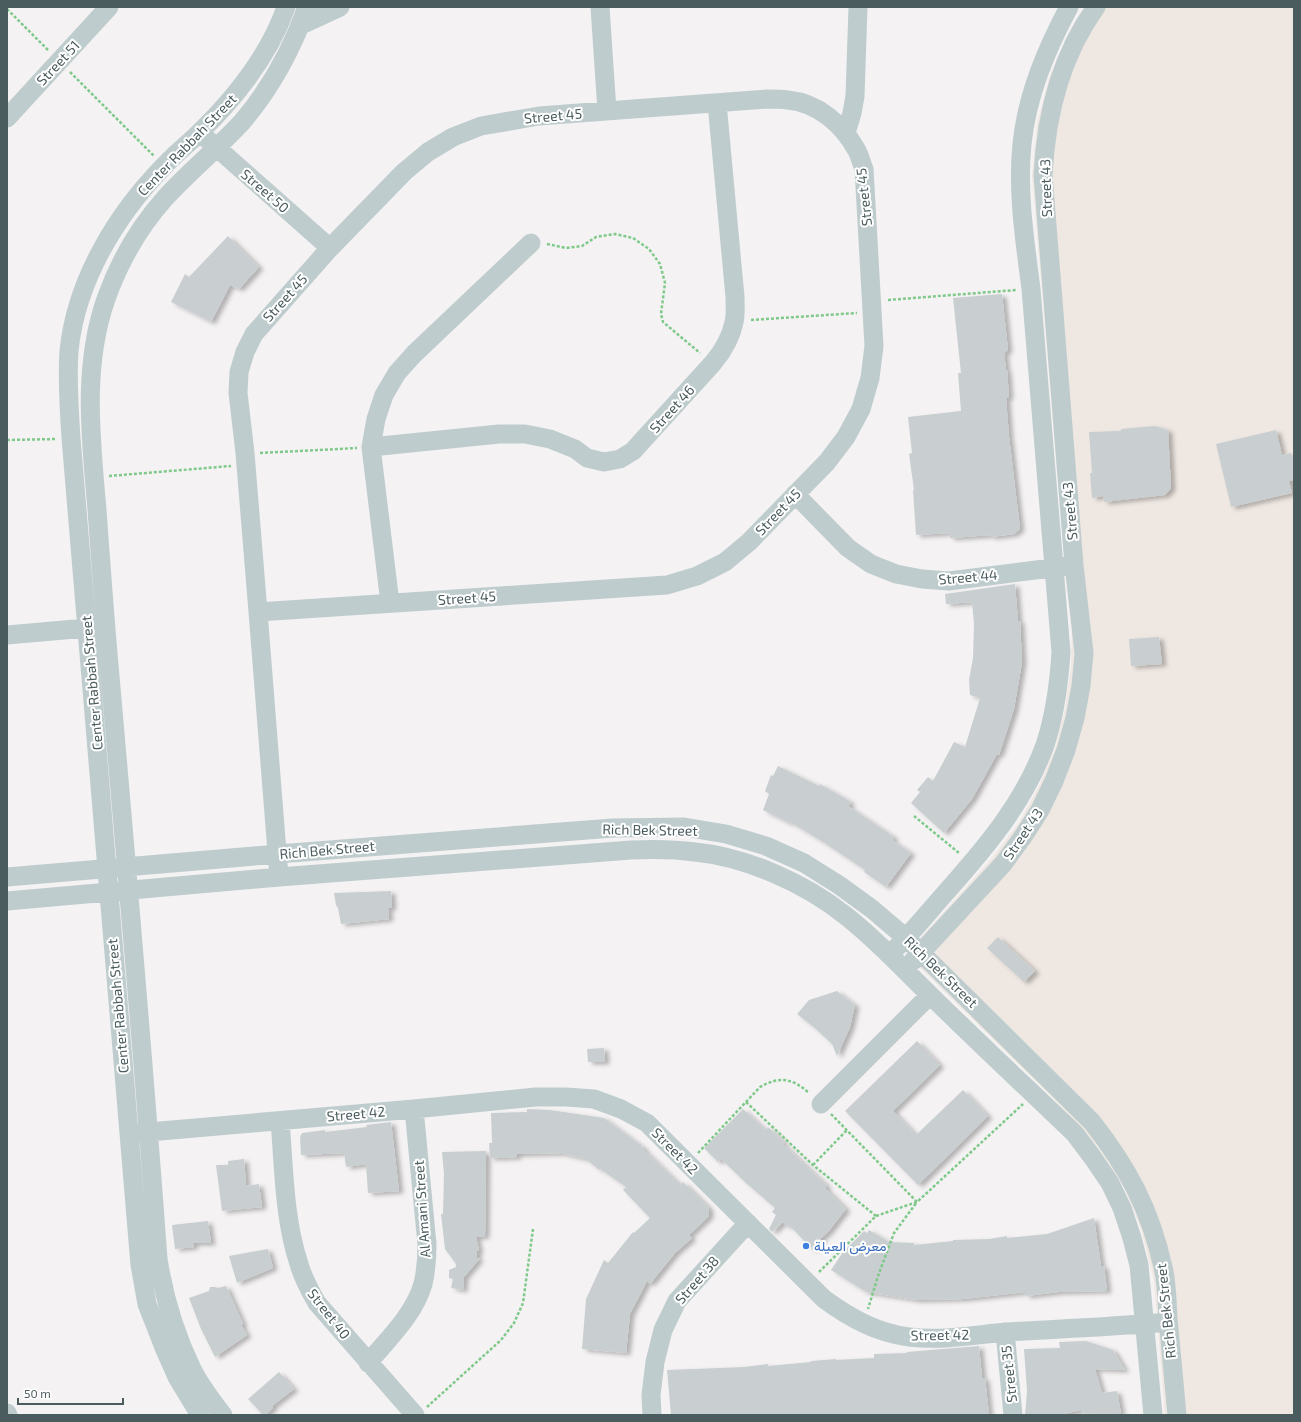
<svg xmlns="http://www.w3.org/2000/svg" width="1301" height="1422" viewBox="0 0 1301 1422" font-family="'Exo 2',Vazirmatn,sans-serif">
<defs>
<filter id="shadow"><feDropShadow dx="4.5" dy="2.5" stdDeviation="2" flood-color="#0004"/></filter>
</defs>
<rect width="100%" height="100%" fill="#f4f2f3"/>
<path fill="#eee7e2" d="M1085 7H1294V1415H1165L1154 1280 1141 1229 1125 1189 1101 1152 1079 1125 1048 1093 906 954 992 858 1018 824 1038 788 1055 749 1065 709 1071 667 1072 625 1067 583 1032 175 1037 124 1050 75 1071 28Z"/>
<path fill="#c9cfd1" filter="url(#shadow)" d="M228 236 259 267 239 289 230 285 211 322 171 302 185 274 189 277Z
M1002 294 1008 350 1004 353 1006 370H1007L1009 397 1006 398 1009 437 1020 529 1014 534 991 537V535L950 538 949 533 916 535 913 490H914L909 454 912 453 908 417 961 411 958 373H961L953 298Z
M1155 426 1168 430 1171 488 1165 495 1104 502 1103 496 1092 498 1090 473H1092L1089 432 1121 431V429Z
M1276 430 1282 455 1291 453 1294 464V480L1289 481 1292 493 1231 507 1216 444Z
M1015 584 1018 621H1020L1022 662 1014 709 999 755 997 754 972 799 944 833 911 803 920 792 917 790 928 777 933 781 954 742 965 747 980 698 970 695 969 680 973 658 974 624 972 602 946 604 945 594Z
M1159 637 1162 664 1131 666 1129 639Z
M778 766 819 786 820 784 851 802 848 806 894 837 892 840 911 853 886 887 864 872 865 870 823 842 790 822 789 823 763 810 769 794 765 791 771 775 773 776Z
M391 891 392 908H388L389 919 341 924 338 908 336 905 334 893Z
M998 937 1035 971 1024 982 987 948Z
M837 991 855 1005 850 1027 837 1056 832 1044 816 1029 797 1014 809 1000Z
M917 1041 940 1065 893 1111 916 1135 963 1090 988 1116 918 1185 845 1111Z
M604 1048 605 1062H588L587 1049Z
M527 1109 550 1110 604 1118 644 1148 643 1149 680 1185 683 1182 709 1208V1216L689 1235 692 1238 675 1253 650 1284 647 1281 630 1314 626 1353 582 1349 586 1299 604 1260 608 1263 633 1232 634 1233 650 1218 623 1190 626 1187 600 1169H598L586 1159 561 1153 517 1154V1157L490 1158 489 1143H492L491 1113 527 1112Z
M743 1109 765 1130 768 1127 784 1143 783 1144 827 1186 825 1188 846 1209 828 1232 820 1239 822 1241 813 1250 789 1225 787 1227 783 1222 772 1232 769 1229 776 1215 772 1212 775 1208 746 1183 721 1159 718 1162 704 1148Z
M391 1122 399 1191 368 1193 366 1164 346 1167 344 1153 301 1155 300 1137 302 1133 325 1130V1132L367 1127 366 1125Z
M486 1151 485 1236 476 1237 479 1251H477V1259L480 1258 464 1277 463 1290 451 1288 453 1279 449 1278V1270L456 1267V1264L445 1249 441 1214H443L444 1174 442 1152Z
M244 1159 246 1186 259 1184 262 1207 222 1211 216 1165H228V1161Z
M1094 1218 1101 1266H1104L1107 1291 1058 1292 1026 1296 1025 1292 963 1299 917 1300 866 1292 831 1270 843 1252 864 1231 867 1233 869 1230 889 1242 914 1243V1245L953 1241V1240L989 1239 1007 1236V1238L1047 1234Z
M208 1221 211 1243H193L194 1247 175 1249 172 1225Z
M268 1249 273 1268 237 1283 229 1256Z
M226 1286 243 1324 241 1325 247 1335 215 1357 201 1329 189 1298 209 1291 210 1287H215L218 1288Z
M1086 1341 1113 1350 1125 1370 1095 1369 1102 1393 1117 1391 1121 1414 1081 1413V1410L1059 1415H1025L1027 1391 1024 1349 1060 1348 1059 1342Z
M979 1346 982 1378H985L989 1415H671L667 1370 744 1367 768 1364V1366L811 1362V1361L836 1359V1360L874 1358V1354L907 1353V1352Z
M279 1372 294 1389 272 1406 273 1408 265 1415H263L248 1399Z"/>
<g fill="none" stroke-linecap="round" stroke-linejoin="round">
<path stroke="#7fc98a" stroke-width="2.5" stroke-dasharray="3 2" stroke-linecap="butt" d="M7 9 48 50
M70 72 154 156
M547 244 566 248 582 246 596 237 615 234 633 238 649 249 660 264 665 283 661 314 663 322 700 353
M888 300 1016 290
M751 320 857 313
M7 440 57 439
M260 453 357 448
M109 476 231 466
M914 816 959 853
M746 1102 813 1165 876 1216
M831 1114 917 1202 894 1233 878 1276 868 1309
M698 1153 760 1087C780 1076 792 1078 809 1093
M813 1165 847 1130
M819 1272 876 1216 917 1202 1023 1104
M427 1407 501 1340 514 1323 523 1303 533 1229"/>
<path stroke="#bfcccd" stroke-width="19" d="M600 7 607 111
M301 25 340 7
M7 118 109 7
M846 133 852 113 855 96 858 7
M207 139 330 248
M371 447 499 434H525L550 439 575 449 587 458 604 462 620 459 633 451 713 363C723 351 731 338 734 322 736 314 735 305 735 297L717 103
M795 494 848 548 871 564 896 574 922 579 949 581 1067 566
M390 603 371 447 376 419 384 395 397 373 414 354 531 243
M258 612 245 453 238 393 239 372 245 352 254 334 330 248 404 172 428 152 453 137 481 126 539 116 767 99C774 99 781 99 788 100 818 103 842 124 856 149 860 155 861 163 864 169L874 346 870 378 861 409 846 437 827 462 749 542 725 562 697 576 667 585 258 612 279 877
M7 635 98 627
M7 877 278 854 613 828 684 827 726 834 766 846 804 863 839 885 872 909 906 938 1092 1122C1128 1168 1150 1209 1163 1267 1167 1283 1167 1302 1168 1318 1171 1351 1174 1383 1177 1415
M7 901 279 877 631 850C652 849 673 849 695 852 746 857 805 883 846 916 877 940 903 969 931 996 979 1043 1027 1088 1075 1134L1093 1158 1110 1183 1122 1208 1132 1238 1139 1265 1153 1415
M897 947C915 929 931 909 948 890 987 846 1025 801 1045 745 1055 715 1059 684 1061 652L1031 289C1025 242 1017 192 1022 144 1027 95 1046 50 1069 7
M913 961 1003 864 1022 838 1040 810 1054 781 1066 750 1075 718 1081 686 1084 653 1074 565 1043 175C1046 115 1060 57 1096 7
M821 1104 930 995
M280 1121C284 1168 284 1219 299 1264 303 1278 310 1291 317 1303L415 1415
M137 1133 414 1109 536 1097H566L594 1099 621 1109 647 1123 824 1299C850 1318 877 1333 909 1337 941 1341 974 1335 1006 1332 1056 1329 1107 1327 1157 1323
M1005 1332 1013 1415
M368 1363C388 1339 414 1315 423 1284 426 1271 427 1258 427 1244L414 1109
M7 1413 8 1415
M200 1415 177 1377 165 1350 147 1304 140 1265 71 438C69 409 67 380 69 351 76 281 116 215 164 166 175 154 188 144 199 133 236 97 269 56 286 7
M223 1415C212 1401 200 1385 192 1369 175 1334 164 1297 158 1259 144 1065 127 870 110 676 105 621 101 566 97 510 91 440 82 367 106 299 119 262 140 226 166 197 190 171 218 148 242 122 271 88 292 49 307 7
M652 1415 651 1395 655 1362 663 1330 677 1301 748 1223"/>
</g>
<circle fill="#3f7fe0" stroke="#fff" stroke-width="1.5" cx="806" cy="1246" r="4"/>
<g text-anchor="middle" stroke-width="4" stroke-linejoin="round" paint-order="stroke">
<g font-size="14" fill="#4b5c5e" stroke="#fff">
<text transform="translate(58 63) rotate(-47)" y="5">Street 51</text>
<text transform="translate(553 116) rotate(-5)" y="5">Street 45</text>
<text transform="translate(187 145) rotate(-46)" y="5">Center Rabbah Street</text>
<text transform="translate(1046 188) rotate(-92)" y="5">Street 43</text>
<text transform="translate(265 191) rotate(41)" y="5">Street 50</text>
<text transform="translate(864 197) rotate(-96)" y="5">Street 45</text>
<text transform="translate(285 298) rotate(-48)" y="5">Street 45</text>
<text transform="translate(672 409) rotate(-48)" y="5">Street 46</text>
<text transform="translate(1070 511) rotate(-95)" y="5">Street 43</text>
<text transform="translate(778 512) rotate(-46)" y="5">Street 45</text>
<text transform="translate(968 577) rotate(-5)" y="5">Street 44</text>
<text transform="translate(467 598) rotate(-4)" y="5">Street 45</text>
<text transform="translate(92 683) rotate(-95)" y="5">Center Rabbah Street</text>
<text transform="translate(650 830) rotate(1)" y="5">Rich Bek Street</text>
<text transform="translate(1023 834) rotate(-56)" y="5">Street 43</text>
<text transform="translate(327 850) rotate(-5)" y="5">Rich Bek Street</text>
<text transform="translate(941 972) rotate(44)" y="5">Rich Bek Street</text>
<text transform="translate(118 1006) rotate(-95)" y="5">Center Rabbah Street</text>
<text transform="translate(356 1114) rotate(-5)" y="5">Street 42</text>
<text transform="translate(675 1151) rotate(45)" y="5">Street 42</text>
<text transform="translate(422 1209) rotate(-94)" y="5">Al Amani Street</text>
<text transform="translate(697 1280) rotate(-49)" y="5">Street 38</text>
<text transform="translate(1166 1311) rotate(-96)" y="5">Rich Bek Street</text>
<text transform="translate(329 1314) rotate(52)" y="5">Street 40</text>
<text transform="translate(940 1335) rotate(-1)" y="5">Street 42</text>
<text transform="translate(1009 1374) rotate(-96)" y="5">Street 35</text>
</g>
<g font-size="14" fill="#366cbe" stroke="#fff" text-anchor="start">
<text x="814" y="1251">معرض العيلة</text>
</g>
</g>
<rect width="1301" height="1422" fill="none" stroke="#4b5c5e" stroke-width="16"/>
<path d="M18 1398v6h105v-6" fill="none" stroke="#4b5c5e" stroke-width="2"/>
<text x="24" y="1398" font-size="12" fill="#4b5c5e" stroke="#ffffff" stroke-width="3" paint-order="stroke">50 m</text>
</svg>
